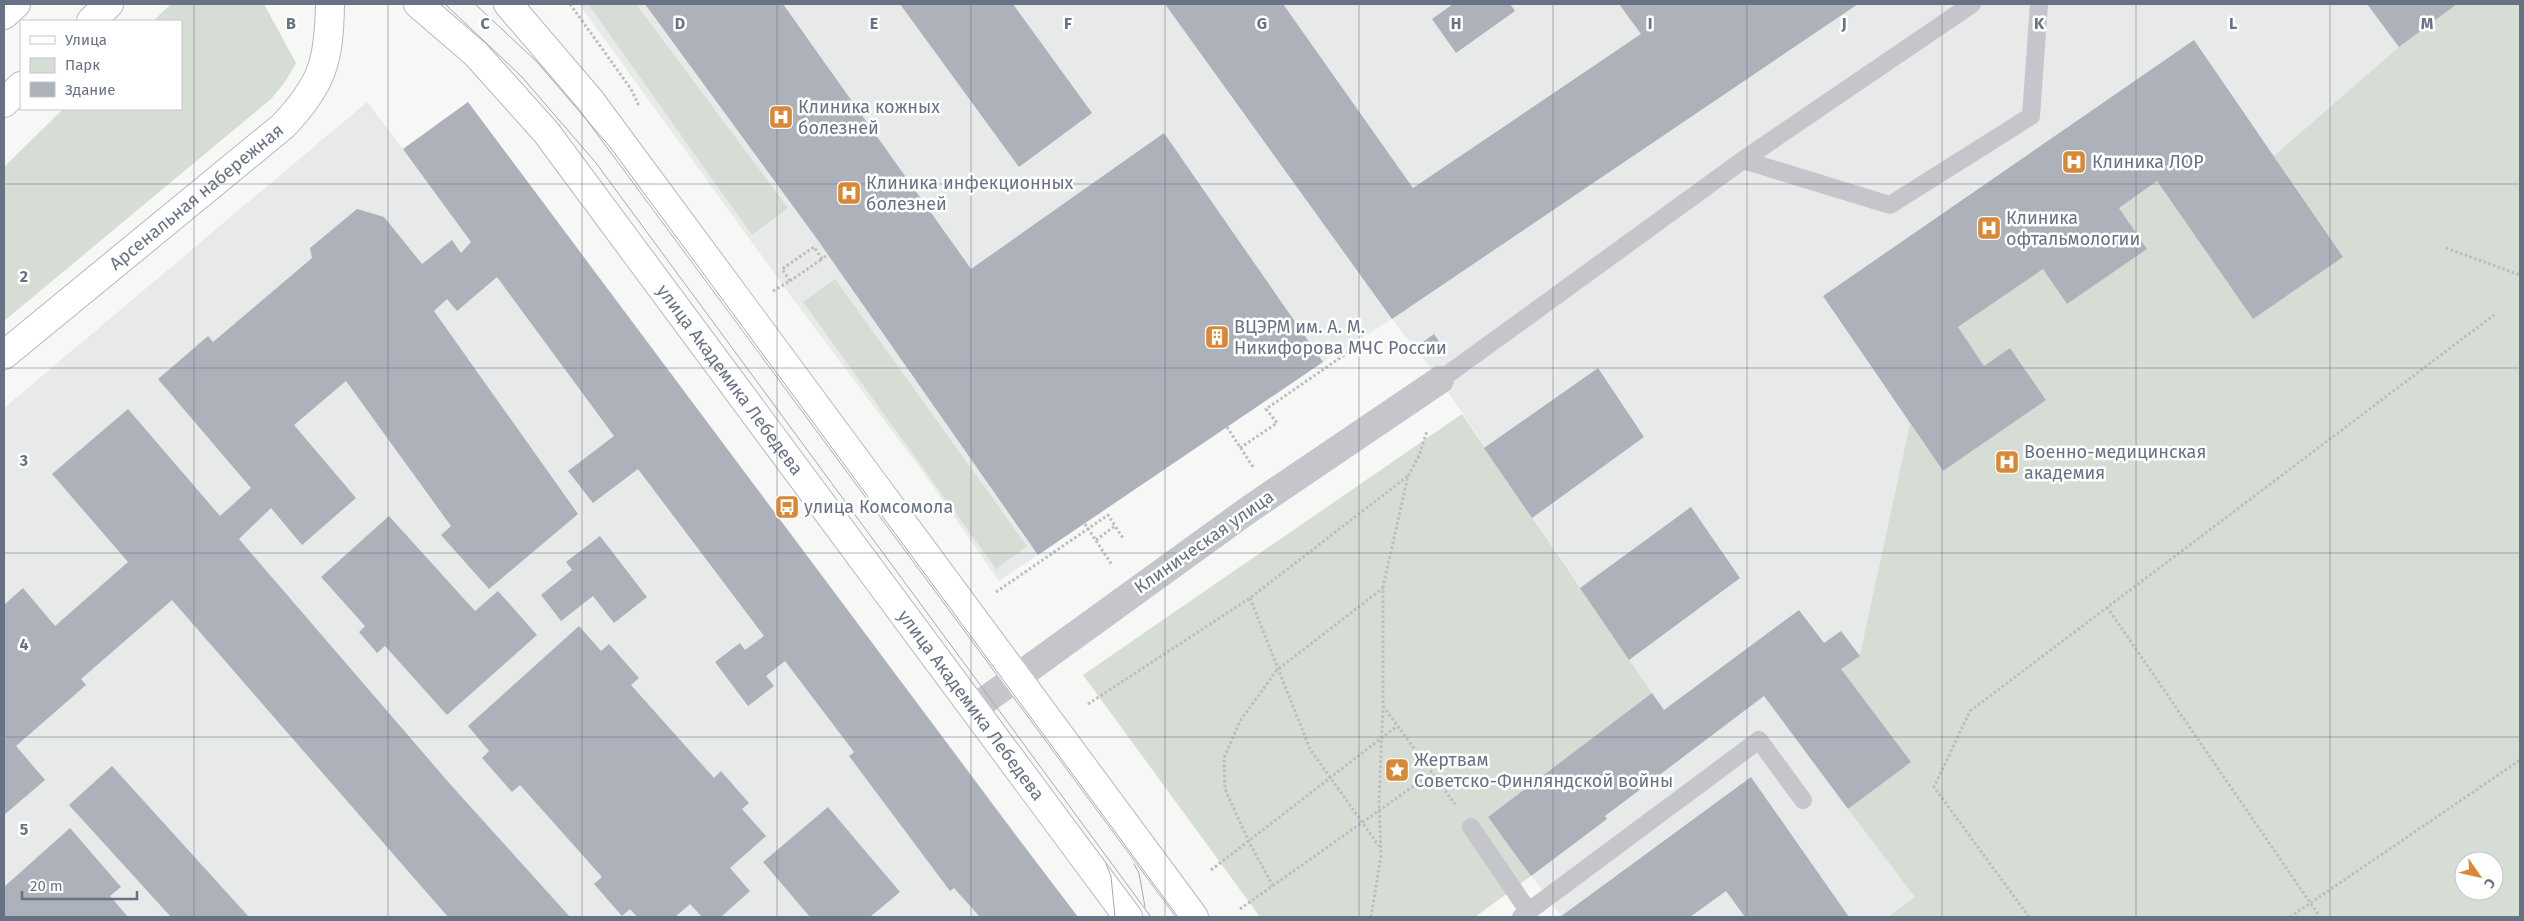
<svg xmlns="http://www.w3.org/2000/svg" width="2524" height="921" viewBox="0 0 2524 921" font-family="'Fira Sans',sans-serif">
<rect width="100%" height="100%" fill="#f7f8f5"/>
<path fill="#e8e9e9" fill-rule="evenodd" d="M579 4H2520V917H1560L1561 916 1488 817 1652 693 1440 380 1392 319 1323 362 999 581 925 475 793 299ZM2464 861H2494V891H2464Z
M367 102 403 149 468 102 1078 917H4V408Z"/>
<path fill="#d6ddd5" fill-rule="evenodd" d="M171 4H264L296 63 285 82 271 99 4 321V167L63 109H181V21H153Z
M588 4H636L788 208 752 235Z
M2457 4H2520V917H1888L1915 897 1848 809 1910 762 1841 669 1860 655 1910 424 1943 471 2046 400 2010 348 1984 366 1958 327 2043 269 2067 304 2147 249 2119 208 2157 181 2253 319 2343 257 2274 156 2399 47ZM2464 861H2494V891H2464Z
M835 279 1027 546 996 569 803 302Z
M1462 414 1652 693 1488 817 1531 876 1475 917H1260L1083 675Z"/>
<path fill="#adb1ba" d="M645 4H783L971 269 1164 133 1323 362 1038 555 817 239Z
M900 4H1013L1092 113 1019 167Z
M1165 4H1283L1413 188 1641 34 1619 4H1858L1392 319Z
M1453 4H1510L1515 11 1456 53 1432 19Z
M2367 4H2457L2399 47Z
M2194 40 2343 257 2253 319 2157 181 2119 208 2147 249 2067 304 2043 269 1958 327 1984 366 2010 348 2046 400 1943 471 1823 296Z
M468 102 1017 837 1078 917H980L954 888 950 891 849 756 861 747 854 752 785 661 766 676 774 686 748 706 715 662 740 643 745 650 764 636 638 469 593 503 568 471 614 436 497 277 457 311 447 299 434 311 578 514 489 589 441 535 451 526 346 381 294 425 356 498 302 545 271 508 239 539 450 784 570 917H448L172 600 81 679 86 685 16 746 45 780 4 815V605L23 588 55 626 128 562 52 474 128 409 220 516 251 488 158 379 208 336 213 342 312 258 310 248 357 209 384 217 422 264 452 240 461 253 471 242 403 149Z
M1434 334 1440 343 1429 351 1423 342Z
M1598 368 1644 437 1532 518 1484 448Z
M1691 507 1740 578 1629 660 1580 588Z
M389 516 475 611 498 591 537 635 447 715 385 646 377 653 359 632 365 626 321 577Z
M600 536 647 597 614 623 593 596 561 621 541 595 572 570 566 562Z
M1799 610 1824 643 1841 631 1860 656 1841 669 1911 762 1848 809 1764 696 1605 816 1607 819 1531 876 1488 817 1652 693 1664 710Z
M579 626 601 651 609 644 639 678 631 685 714 778 721 771 749 803 742 809 766 836 730 868 750 891 721 917H702L690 904 675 917H637L630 909 622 916 594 884 602 877 520 785 512 792 482 758 489 751 468 726Z
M112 766 249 917H171L69 805Z
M1751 777 1849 917H1745L1726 891 1690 917H1560Z
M828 807 900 892 870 917H810L763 862Z
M70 828 121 887 110 896 128 917H4V887Z"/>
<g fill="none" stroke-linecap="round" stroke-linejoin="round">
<defs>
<g id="secondary">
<path id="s1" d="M418 4 476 54 546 132 1128 917"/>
<path d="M508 4 590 100 1194 917"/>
</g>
<g id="primary">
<path d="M4 15 16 4"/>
<path d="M91 21 109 4"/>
<path d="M4 103 21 86"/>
<path id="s2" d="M4 355 283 126C323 84 329 61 330 4"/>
</g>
</defs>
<use href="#secondary" stroke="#b7b9bf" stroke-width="30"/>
<use href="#primary" stroke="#b5b8bd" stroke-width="30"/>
<path stroke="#bcbdc1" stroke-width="3" stroke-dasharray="2.5 2.5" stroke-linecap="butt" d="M570 4 631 89 639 106
M2446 248 2520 275
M790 281 822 259
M773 291 790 281 782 269 814 247 822 259 827 255
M1227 427 1253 467
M1240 448 1277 423 1266 409 1350 351
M1085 524 1112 565
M1096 540 1115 526 1123 538
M996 592 1108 515 1115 526
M1250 598 1310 749 1379 846
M2107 607 2320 917
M1088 704 1250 598 1408 476
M1383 706 1455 804
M1211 870 1397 726
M1273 886 1249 842 1225 789 1224 758 1240 721 1277 670 1383 588
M1240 909 1432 773
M1371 917 1381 856 1379 799 1383 706V587L1408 476 1419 456 1427 431
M2029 917 1934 787 1970 711 2494 315
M2290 917 2520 760"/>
<path stroke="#c4c6cb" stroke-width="18" d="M1743 160 1890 205 2031 116 2039 4
M1440 380 1743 160 1972 4
M1471 827 1529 912
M1521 917 1759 740 1803 800"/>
<path stroke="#c4c6cb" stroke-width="28" d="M973 709 1251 508 1440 380"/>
<use href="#secondary" stroke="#fff" stroke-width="28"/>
<use href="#primary" stroke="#fff" stroke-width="28"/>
<path stroke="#a5a8b0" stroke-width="1" d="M445 4 522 77 596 163 1151 917
M475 4 537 62 610 147 1178 917
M1106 864 1111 876 1115 917
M1134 864 1139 873 1145 907"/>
</g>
<path fill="none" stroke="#697185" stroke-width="1" stroke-opacity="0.55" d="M194 4V917M388 4V917M582 4V917M777 4V917M971 4V917M1165 4V917M1359 4V917M1553 4V917M1747 4V917M1942 4V917M2136 4V917M2330 4V917M4 184H2520M4 368H2520M4 553H2520M4 737H2520"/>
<defs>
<symbol id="hospital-square" viewBox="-11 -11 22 22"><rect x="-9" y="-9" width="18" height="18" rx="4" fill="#d98835" stroke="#fff"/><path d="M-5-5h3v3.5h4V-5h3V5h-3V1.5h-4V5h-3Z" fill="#fff"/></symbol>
<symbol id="building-square" viewBox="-11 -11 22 22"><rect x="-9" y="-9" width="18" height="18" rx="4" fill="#d98835" stroke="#fff"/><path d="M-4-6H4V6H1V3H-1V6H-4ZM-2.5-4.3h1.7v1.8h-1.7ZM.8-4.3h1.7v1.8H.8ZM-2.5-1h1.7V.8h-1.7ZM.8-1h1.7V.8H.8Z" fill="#fff"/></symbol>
<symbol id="bus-square" viewBox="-11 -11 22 22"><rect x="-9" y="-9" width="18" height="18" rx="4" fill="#d98835" stroke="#fff"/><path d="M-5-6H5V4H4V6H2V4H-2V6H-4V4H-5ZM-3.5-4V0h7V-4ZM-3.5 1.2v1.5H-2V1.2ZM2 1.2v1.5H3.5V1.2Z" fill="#fff"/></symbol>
<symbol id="sight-square" viewBox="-11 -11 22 22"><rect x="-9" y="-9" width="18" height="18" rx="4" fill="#d98835" stroke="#fff"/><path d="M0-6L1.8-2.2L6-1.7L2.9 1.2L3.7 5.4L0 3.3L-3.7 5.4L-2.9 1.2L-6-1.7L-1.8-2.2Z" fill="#fff"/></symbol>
</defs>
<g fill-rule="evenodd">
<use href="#hospital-square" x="767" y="103" width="28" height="28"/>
<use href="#hospital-square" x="2060" y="148" width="28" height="28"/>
<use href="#hospital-square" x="835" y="179" width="28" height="28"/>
<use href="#hospital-square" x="1975" y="214" width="28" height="28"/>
<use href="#building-square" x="1203" y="323" width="28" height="28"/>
<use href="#hospital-square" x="1993" y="448" width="28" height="28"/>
<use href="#bus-square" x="773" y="493" width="28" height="28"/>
<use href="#sight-square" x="1383" y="756" width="28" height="28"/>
</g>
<g text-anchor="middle" stroke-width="5" stroke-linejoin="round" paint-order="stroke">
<g font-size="18" fill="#697185" stroke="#fff" text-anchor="start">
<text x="798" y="113">Клиника кожных<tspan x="798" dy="21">болезней</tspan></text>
<text x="2092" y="168">Клиника ЛОР</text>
<text x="866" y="189">Клиника инфекционных<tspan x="866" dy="21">болезней</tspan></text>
<text x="2006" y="224">Клиника<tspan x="2006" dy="21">офтальмологии</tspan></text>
<text x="1234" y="333">ВЦЭРМ им. А. М.<tspan x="1234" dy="21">Никифорова МЧС России</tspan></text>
<text x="2024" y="458">Военно-медицинская<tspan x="2024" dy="21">академия</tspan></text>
<text x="804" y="513">улица Комсомола</text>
<text x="1414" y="766">Жертвам<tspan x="1414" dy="21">Советско-Финляндской войны</tspan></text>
</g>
<g font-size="18" fill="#697185" stroke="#fff">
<text dy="6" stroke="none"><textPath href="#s2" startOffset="249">Арсенальная набережная</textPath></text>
<text dy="6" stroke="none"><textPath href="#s1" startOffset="490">улица Академика Лебедева</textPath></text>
<text transform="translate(1204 542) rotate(-35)" y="6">Клиническая улица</text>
<text dy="6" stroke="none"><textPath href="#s1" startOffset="895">улица Академика Лебедева</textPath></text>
</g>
</g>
<g font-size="16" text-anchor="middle" font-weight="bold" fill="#697185" stroke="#fff" stroke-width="5" stroke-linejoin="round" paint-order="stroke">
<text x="291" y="29">B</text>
<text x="485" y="29">C</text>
<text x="680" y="29">D</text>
<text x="874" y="29">E</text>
<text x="1068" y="29">F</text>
<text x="1262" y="29">G</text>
<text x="1456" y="29">H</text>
<text x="1650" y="29">I</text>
<text x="1844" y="29">J</text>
<text x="2039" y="29">K</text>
<text x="2233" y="29">L</text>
<text x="2427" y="29">M</text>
<text x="24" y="282">2</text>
<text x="24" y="466">3</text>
<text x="24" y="650">4</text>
<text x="24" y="835">5</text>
</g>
<rect width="2524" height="921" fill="none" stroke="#697185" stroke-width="10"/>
<rect x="20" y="20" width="162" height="90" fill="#ffffff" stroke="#c3c6ce"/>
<rect x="30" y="36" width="25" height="8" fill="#ffffff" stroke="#c3c6ce"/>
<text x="65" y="45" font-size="15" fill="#697185">Улица</text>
<rect x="30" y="58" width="25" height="15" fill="#d6ddd5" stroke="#c3c6ce"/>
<text x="65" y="70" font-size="15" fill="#697185">Парк</text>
<rect x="30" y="82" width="25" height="15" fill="#adb1ba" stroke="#c3c6ce"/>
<text x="65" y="95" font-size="15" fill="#697185">Здание</text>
<g transform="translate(2479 876) rotate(124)"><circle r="24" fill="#ffffff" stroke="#c3c6ce"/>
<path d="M0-4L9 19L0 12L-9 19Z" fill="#d98835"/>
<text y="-8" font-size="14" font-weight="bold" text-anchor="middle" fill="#697185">С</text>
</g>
<path d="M22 891v8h115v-8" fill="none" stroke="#697185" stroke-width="2.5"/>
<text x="30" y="891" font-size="15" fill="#697185" stroke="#ffffff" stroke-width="4" paint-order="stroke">20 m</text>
</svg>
